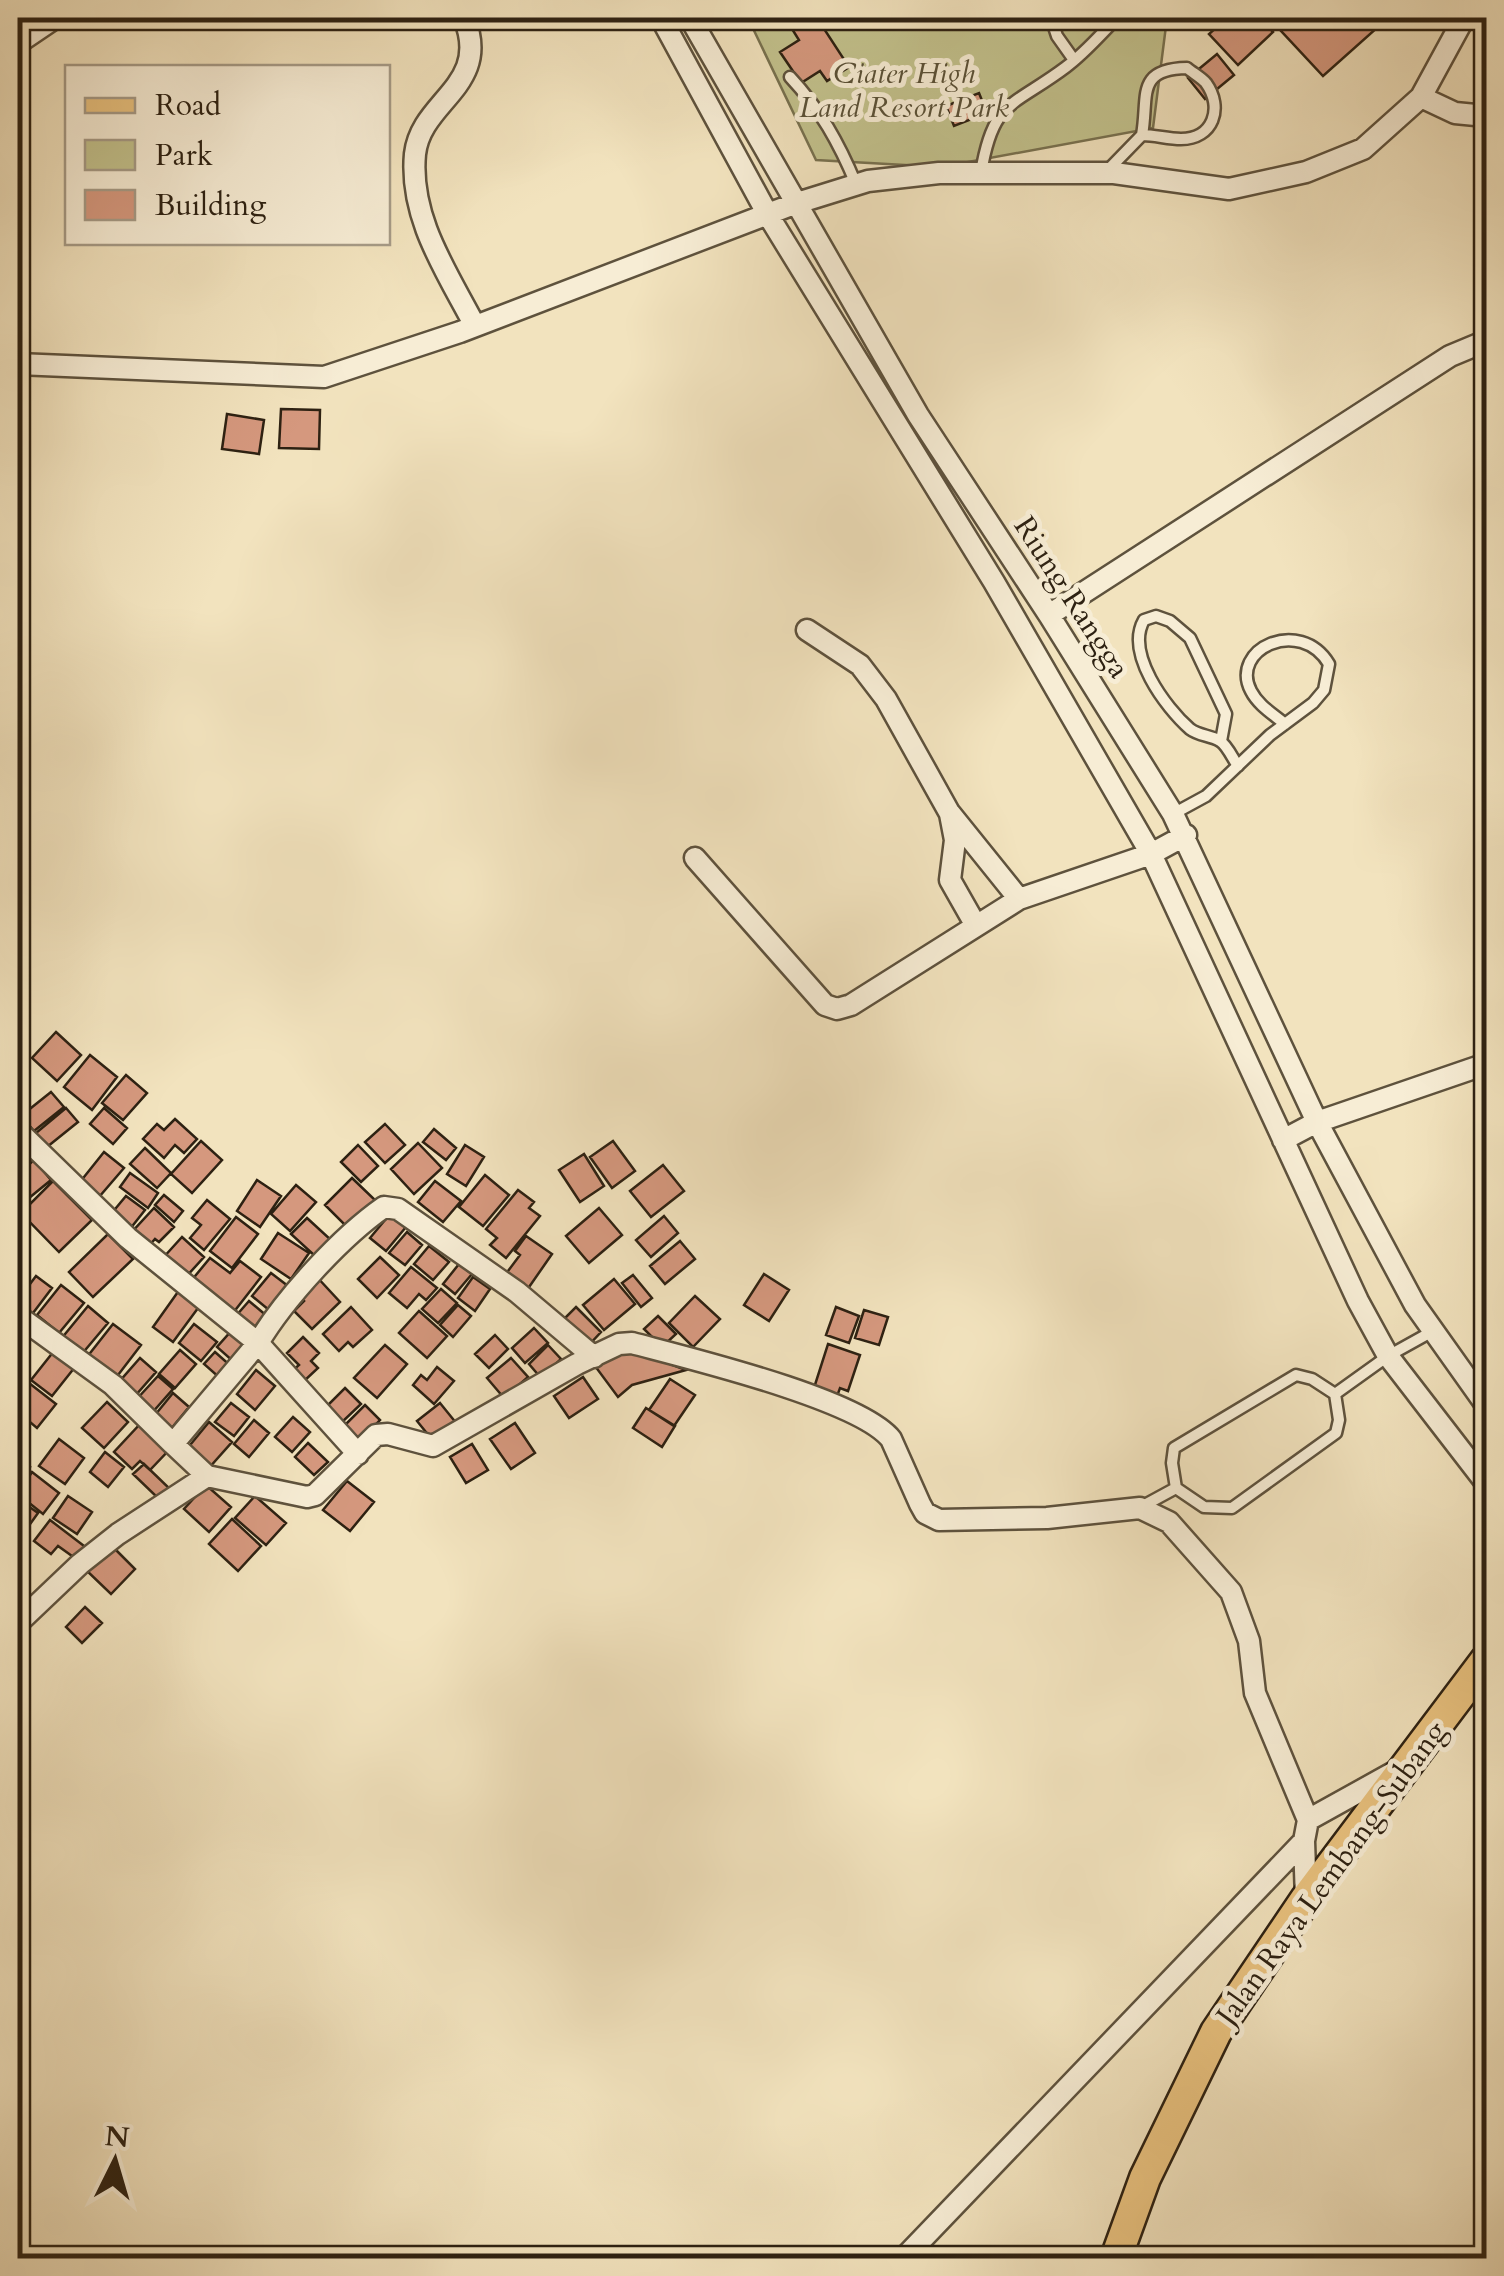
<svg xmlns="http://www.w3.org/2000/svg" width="1504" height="2276" viewBox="0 0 1504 2276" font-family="Cardo,serif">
<rect width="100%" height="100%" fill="#f2e3be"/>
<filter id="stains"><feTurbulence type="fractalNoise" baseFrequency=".002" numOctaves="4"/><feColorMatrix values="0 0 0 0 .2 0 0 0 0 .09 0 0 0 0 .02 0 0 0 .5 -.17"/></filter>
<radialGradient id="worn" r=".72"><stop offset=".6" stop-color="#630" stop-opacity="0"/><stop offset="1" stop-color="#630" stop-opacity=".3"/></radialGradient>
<path fill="#c2c18c" stroke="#78714f" stroke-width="2.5" d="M748 18H1167L1153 128 941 167 816 160Z"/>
<path fill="#d5987e" stroke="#2d2112" stroke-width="2.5" d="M798 18H817L849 67 827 81 820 71 801 83 780 52 799 40 789 24Z
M1227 18H1259L1273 32 1238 65 1209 34Z
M1269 18H1369L1378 27 1323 76Z
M1217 54 1234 75 1205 99 1188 78Z
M979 93 987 113 954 126 946 106Z
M281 409 320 410 319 449 279 448Z
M227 414 264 420 259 454 222 449Z
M56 1032 81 1055 57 1081 32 1058Z
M90 1055 117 1077 92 1110 64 1087Z
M126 1075 147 1093 123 1120 102 1103Z
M51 1092 64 1107 34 1131 21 1116Z
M66 1108 78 1122 42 1151 30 1138Z
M104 1108 127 1128 113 1144 90 1124Z
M175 1119 197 1139 184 1153 175 1145 164 1158 143 1139 157 1124 164 1130Z
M385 1124 405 1145 385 1163 365 1142Z
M434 1129 456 1148 446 1160 423 1142Z
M18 1140 31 1155 18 1166Z
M201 1141 222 1160 192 1193 171 1174Z
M613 1141 635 1171 612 1188 590 1157Z
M418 1143 442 1168 414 1194 391 1169Z
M358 1145 378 1166 361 1182 341 1162Z
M465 1145 484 1157 466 1186 447 1174Z
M145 1148 171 1173 157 1188 130 1164Z
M104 1152 124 1168 99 1197 80 1182Z
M584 1154 604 1186 580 1202 559 1170Z
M34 1160 51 1180 18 1207V1174Z
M663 1165 684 1191 651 1217 630 1191Z
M130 1173 158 1193 148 1208 120 1187Z
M485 1175 509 1195 483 1226 459 1207Z
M352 1178 376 1201 349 1229 325 1205Z
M257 1180 281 1196 260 1227 237 1211Z
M53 1181 92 1220 59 1252 21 1213Z
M435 1181 461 1201 443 1222 418 1202Z
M296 1185 316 1202 290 1231 271 1214Z
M518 1190 534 1202 529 1208 540 1216 506 1258 490 1245 497 1238 486 1229Z
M164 1195 183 1211 174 1222 155 1205Z
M126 1196 145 1210 130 1229 111 1214Z
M207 1200 230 1219 204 1250 190 1238 201 1225 192 1218Z
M154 1208 174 1227 159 1242 155 1239 147 1248 131 1233Z
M599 1208 622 1235 589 1263 566 1236Z
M390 1214 406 1227 386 1251 370 1238Z
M664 1216 678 1233 651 1257 636 1240Z
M236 1217 258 1234 232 1268 210 1251Z
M307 1218 331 1240 315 1256 291 1234Z
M407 1232 422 1245 405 1265 389 1253Z
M278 1233 309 1253 291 1279 261 1259Z
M108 1234 133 1259 93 1297 69 1272Z
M526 1236 552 1254 527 1290 505 1275 520 1255 515 1251Z
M182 1237 204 1257 185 1278 162 1259Z
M680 1241 695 1259 665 1284 650 1266Z
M429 1246 449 1262 433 1280 414 1264Z
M380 1257 399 1275 377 1298 358 1279Z
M210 1258 230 1273 240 1261 261 1277 233 1313 191 1281Z
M459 1264 472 1274 455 1294 443 1284Z
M411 1267 437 1288 426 1300 419 1294 407 1308 389 1293Z
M271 1273 288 1286 269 1310 252 1296Z
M764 1274 789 1290 769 1321 744 1305Z
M633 1275 652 1298 641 1307 622 1283Z
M36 1276 52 1288 30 1317 18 1308V1300Z
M316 1276 340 1302 312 1329 294 1311 304 1301 297 1294Z
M473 1277 490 1289 475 1311 458 1298Z
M614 1279 635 1304 604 1330 583 1305Z
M61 1285 84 1303 59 1333 37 1315Z
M180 1289 201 1304 173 1342 153 1327Z
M441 1289 457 1303 438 1323 422 1309Z
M695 1296 720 1319 693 1347 669 1323Z
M249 1301 268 1317 254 1333 235 1317Z
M458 1305 471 1316 453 1337 440 1325Z
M88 1306 108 1323 81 1355 61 1339Z
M351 1307 372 1330 353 1347 348 1342 339 1351 323 1334Z
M576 1307 601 1332 587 1347 561 1322Z
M836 1307 859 1316 849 1343 826 1335Z
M864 1310 888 1317 879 1345 855 1338Z
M419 1311 447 1336 427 1358 399 1333Z
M658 1316 676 1334 662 1347 644 1329Z
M18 1323 30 1333 18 1350Z
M113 1324 141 1345 115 1379 87 1357Z
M194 1324 217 1342 201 1361 179 1343Z
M534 1328 548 1343 525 1363 512 1348Z
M233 1329 251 1344 235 1363 217 1347Z
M495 1335 508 1349 489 1368 475 1354Z
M303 1337 319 1353 311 1361 318 1368 302 1383 291 1372 299 1365 287 1353Z
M828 1344 860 1355 848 1391 840 1388 836 1399 813 1391Z
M385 1345 407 1364 377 1398 354 1378Z
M548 1345 561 1359 541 1378 529 1364Z
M628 1348 686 1370 632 1385 618 1397 595 1366Z
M180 1350 196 1364 175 1388 159 1374Z
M54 1351 75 1367 52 1396 31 1380Z
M215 1352 232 1367 221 1379 204 1364Z
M140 1358 156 1372 135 1396 119 1382Z
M511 1358 528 1377 504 1398 487 1378Z
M437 1367 454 1381 434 1404 413 1385 421 1375 427 1380Z
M256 1370 275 1386 255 1410 237 1394Z
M158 1376 173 1389 151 1414 135 1401Z
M583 1377 598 1399 569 1418 554 1396Z
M670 1379 695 1395 674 1426 649 1410Z
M29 1383 56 1404 37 1428 18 1412V1398Z
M345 1388 361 1404 339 1425 323 1410Z
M173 1393 189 1407 171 1429 155 1415Z
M107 1402 128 1422 104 1448 82 1428Z
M231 1403 249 1417 234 1436 215 1422Z
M440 1403 457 1424 434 1442 417 1421Z
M365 1405 380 1420 356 1445 340 1430Z
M646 1408 675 1426 662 1447 633 1428Z
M293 1417 310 1432 292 1452 275 1437Z
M254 1420 269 1433 249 1457 234 1444Z
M209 1422 232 1442 208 1469 186 1450Z
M141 1423 169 1450 150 1470 140 1461 132 1469 114 1452Z
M515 1423 535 1453 511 1469 490 1439Z
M59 1439 84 1458 65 1484 39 1466Z
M308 1443 328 1462 314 1475 295 1457Z
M472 1444 488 1470 466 1483 450 1457Z
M105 1452 124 1467 108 1487 90 1472Z
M18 1457 30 1467 18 1482Z
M144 1464 171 1490 161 1501 133 1474Z
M32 1472 59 1493 43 1514 18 1494Z
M347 1481 374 1502 350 1531 323 1510Z
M206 1485 231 1507 209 1532 184 1509Z
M68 1496 92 1512 77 1534 53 1518Z
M255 1496 286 1523 266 1545 235 1518Z
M21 1501 38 1513 23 1534 18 1531V1506Z
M232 1519 261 1546 238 1571 209 1544Z
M50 1520 88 1549 79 1561 58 1546 51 1554 34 1541Z
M111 1545 135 1569 111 1594 86 1570Z
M85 1607 102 1623 82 1643 66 1627Z"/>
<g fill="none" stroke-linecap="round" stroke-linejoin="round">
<defs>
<path id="lane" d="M1051 18 1057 36 1074 60
M790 77C820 109 839 143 856 184
M1108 170 1142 135C1149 96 1135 69 1187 68 1193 73 1202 78 1206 83 1224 108 1213 139 1181 139 1168 139 1155 135 1142 135
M981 173C993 99 1013 107 1066 67 1085 53 1101 34 1117 18
M1221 741 1226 714 1190 638 1170 621 1156 616 1144 620C1125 653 1165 707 1190 729 1199 736 1210 735 1220 741 1227 745 1233 759 1238 766
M1173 814 1206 796 1270 735 1313 703 1324 690 1329 664C1300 616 1229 649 1251 691 1258 705 1273 714 1285 724
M1335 1394 1312 1379 1296 1375 1174 1448 1172 1463 1176 1488 1204 1507 1232 1508 1336 1433 1339 1420 1335 1394 1388 1356 1433 1331
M1141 1507 1176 1488"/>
<path id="street" d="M464 18C492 86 421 100 415 154 409 218 447 272 475 326
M661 18 768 215 994 582 1151 854 1358 1301 1388 1356 1486 1483
M690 18 918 415 1049 615 1173 814 1317 1122 1415 1305 1486 1405
M18 43 55 18
M1421 97 1455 113 1486 116
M18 364 324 377 460 332 794 204 868 181 939 173H1114L1229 189 1306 172 1363 149 1421 97 1464 18
M1049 615 1450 356 1486 341
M807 630 860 665 886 699 949 812 1019 899
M950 814 955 840 950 880 975 924
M695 858 825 1005 837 1009 851 1005 1019 899 1151 854 1186 835
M18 1131 128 1238 258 1343 173 1444 207 1476 307 1497 315 1495 376 1435 388 1434 433 1446 577 1364 619 1344 632 1343C688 1358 859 1399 891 1439L920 1504 925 1513 939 1520 1047 1518 1140 1508 1169 1522 1231 1592 1249 1641 1255 1693 1308 1820 1304 1841 1306 1899
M1283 1140 1317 1122 1486 1064
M18 1316 113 1385 173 1444
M358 1454 258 1343C285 1298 341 1237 384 1207L398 1209 517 1292 594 1357
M18 1623 80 1564 118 1534 207 1476
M1308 1820 1398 1770
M904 2258 1304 1841"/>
<path id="primary" d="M1116 2258 1145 2178 1216 2032 1306 1899 1486 1660"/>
</defs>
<use href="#lane" stroke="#5e523d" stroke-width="15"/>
<use href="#street" stroke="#5e523d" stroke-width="25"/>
<use href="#primary" stroke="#2d2112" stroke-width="35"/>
<use href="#lane" stroke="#f7edd5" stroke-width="10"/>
<use href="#street" stroke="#f7edd5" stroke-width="20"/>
<use href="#primary" stroke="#e9c27f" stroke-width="30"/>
</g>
<g text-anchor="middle" stroke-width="10" stroke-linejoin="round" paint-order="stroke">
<g font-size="30" font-style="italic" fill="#5a5137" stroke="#f7edd5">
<text x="904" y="83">Ciater High<tspan x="904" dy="34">Land Resort Park</tspan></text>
</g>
<g font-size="30" fill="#2d2112" stroke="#f7edd5">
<text transform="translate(1072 597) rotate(57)" y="10">Riung Rangga</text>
<text transform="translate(1331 1873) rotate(-54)" y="10">Jalan Raya Lembang-Subang</text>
</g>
</g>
<rect width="1504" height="2276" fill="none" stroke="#f2e3be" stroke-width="60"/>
<rect x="20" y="20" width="1464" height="2236" fill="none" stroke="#2d2112" stroke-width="5"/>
<rect x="30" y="30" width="1444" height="2216" fill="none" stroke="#2d2112" stroke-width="2.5"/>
<rect x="65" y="65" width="325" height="180" fill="#f7edd5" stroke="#a69b87" stroke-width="2.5"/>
<rect x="85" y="98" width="50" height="15" fill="#e9c27f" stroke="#a69b87" stroke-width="2.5"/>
<text x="155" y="115" font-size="30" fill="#2d2112">Road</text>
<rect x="85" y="140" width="50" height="30" fill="#c2c18c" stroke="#a69b87" stroke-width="2.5"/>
<text x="155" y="165" font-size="30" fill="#2d2112">Park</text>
<rect x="85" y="190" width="50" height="30" fill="#d5987e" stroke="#a69b87" stroke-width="2.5"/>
<text x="155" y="215" font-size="30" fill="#2d2112">Building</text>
<g transform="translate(115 2161) rotate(5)" stroke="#f7edd5" stroke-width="8" paint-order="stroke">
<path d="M0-8L18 38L0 25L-18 38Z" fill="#2d2112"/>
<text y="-15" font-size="28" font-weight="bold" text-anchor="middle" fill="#2d2112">N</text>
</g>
<rect width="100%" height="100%" filter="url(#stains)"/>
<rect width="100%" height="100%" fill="url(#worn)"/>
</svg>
